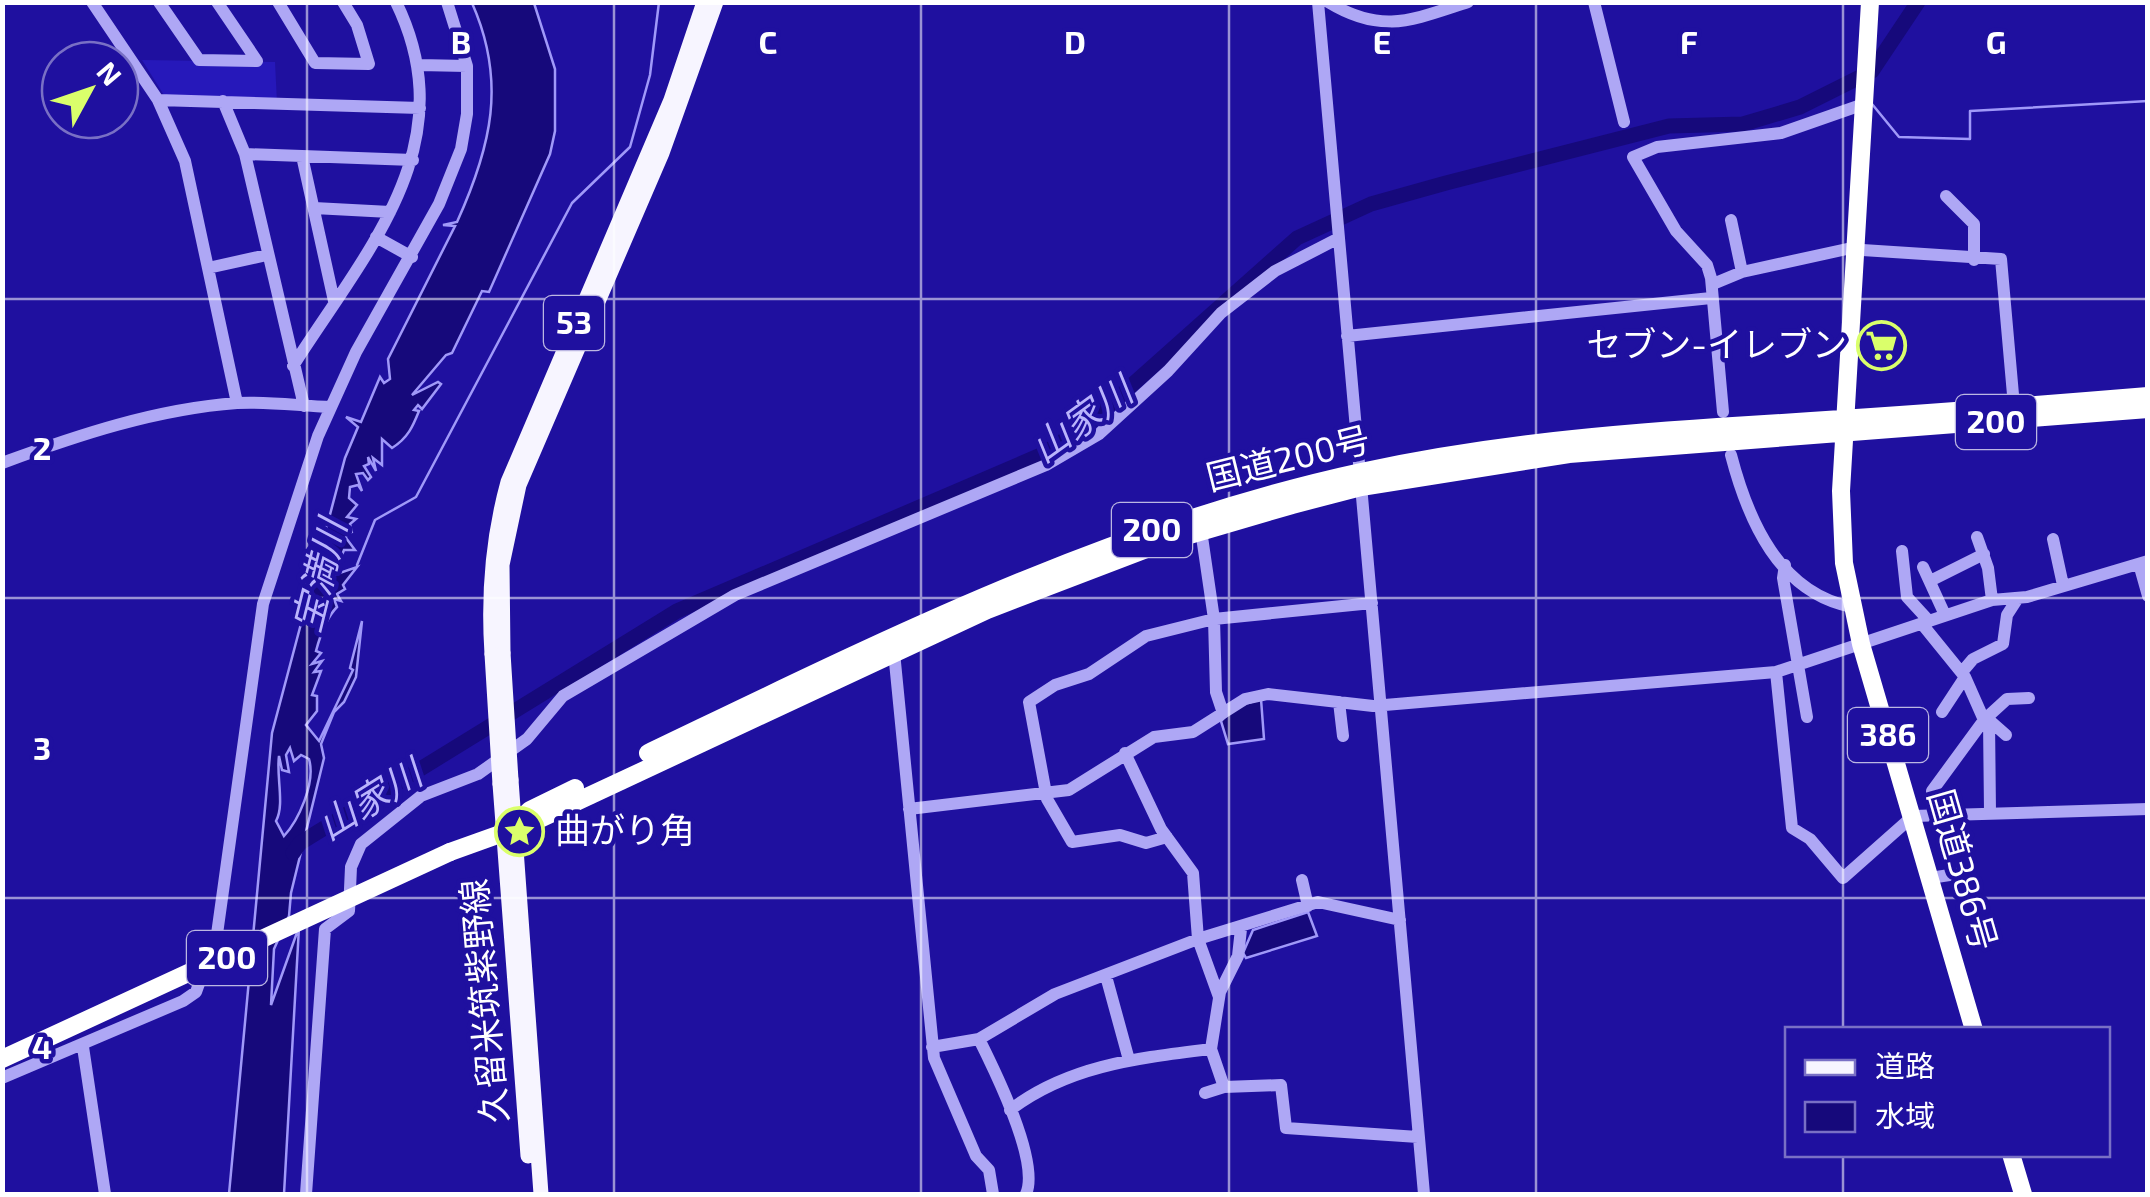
<svg xmlns="http://www.w3.org/2000/svg" width="2150" height="1197" viewBox="0 0 2150 1197" font-family="'Exo 2','Noto Sans JP',sans-serif">
<rect width="100%" height="100%" fill="#1f109f"/>
<path fill="#2618ba" d="M142 60 275 62 277 103 167 100Z"/>
<path fill="#16097b" stroke="#a099f9" stroke-width="2.5" fill-rule="evenodd" d="M472 3H534L555 69V131L550 154 489 292 482 291 452 353 446 355 412 395 438 382 441 384 422 409 418 405 414 410 419 411C413 426 408 438 392 448L382 439V465L373 458 376 471 368 457 369 464 364 466 371 477 368 480 363 473 356 474 362 491 358 485 350 487 349 498 357 505 347 517 356 519 350 524 352 533 347 527 346 538 355 550H344L334 575 357 567 343 585 345 589 337 594 341 601 334 599 337 607C326 618 320 636 316 651L321 653 312 664 322 661 314 672 321 671 312 695 317 696V711L306 725 319 741 353 670 350 668 362 621 356 677 344 702 334 712 321 744 324 758 291 893 289 916 274 949 271 1005 299 927 284 1194H229L272 733 345 458 358 427 346 417 361 422 380 377 384 383 390 379 388 359 455 226 443 225 457 222C491 147 507 82 472 3ZM290 748 294 761 301 755 309 759C316 783 298 821 284 836L276 821C285 805 276 776 279 756L282 770 289 772 286 755Z
M1261 699 1264 739 1228 744 1221 721 1235 707Z
M1308 912 1317 936 1246 958 1243 953 1253 930Z"/>
<g fill="none" stroke-linecap="round" stroke-linejoin="round">
<path stroke="#a099f9" stroke-width="2.5" d="M1872 104 1899 137 1970 139V111L2148 101
M357 565 375 520 416 497 572 203 630 147 650 75 659 2"/>
<path stroke="#16097b" stroke-width="15" d="M293 853 300 843 677 611 1041 455 1087 425 1297 238 1371 204 1446 183 1669 126 1743 124 1800 107 1872 71 1918 2"/>
<path stroke="#aea7f5" stroke-width="12" d="M92 2 158 100 185 161 237 403
M159 2 199 60 257 61
M217 2 257 61
M278 2 315 63 369 64 357 25 343 2
M1318 2 1424 1194
M1328 2C1382 35 1412 20 1468 2
M1594 2 1624 122
M419 65 467 66
M158 100 420 108
M223 101 245 154 304 406
M245 154 413 160
M302 156 334 301
M1946 196 1974 224V260
M314 208 390 212
M1731 220 1742 272
M376 237 412 257
M208 268 267 255
M1713 284 1742 272 1847 249 2001 259 2014 406
M1347 336 1711 298
M293 366C366 251 466 145 396 2
M1723 412 1711 278 1707 265 1676 231 1633 157 1657 147 1781 133 1864 104
M1731 455C1748 520 1779 593 1852 607
M2 463C78 435 156 409 237 403 268 401 300 406 331 407
M1201 530 1214 619 1216 692 1222 710
M1977 537 1988 568 1992 600
M2053 539 2063 585
M1902 551 1907 597 1929 621
M2139 564 2148 596
M1785 565 1783 578 1807 717
M1923 567 1945 615
M1930 581 1984 554
M1922 624 1965 677 1984 720 1932 791 1933 813
M894 652 934 1058 976 1156 989 1170 993 1194
M1776 672 1792 828 1810 839 1843 878 1913 816 2148 809
M1962 672 1973 659 2003 644 2007 615 2018 598
M1339 702 1343 736
M1942 712 1965 677
M1984 720 2007 699 2029 698
M1989 720 1990 812
M1989 720 2006 735
M1125 753 1161 829 1193 873 1198 939 1219 997
M909 809 1069 790 1154 737 1193 732 1245 699 1268 694 1373 706 1776 672 1992 600 2027 597 2148 561
M1167 837 1146 843 1120 835 1072 842 1047 799 1029 702 1055 685 1089 674 1146 636 1214 619 1372 603
M1930 878 1969 872
M1302 880 1308 906
M1241 929 1238 956 1220 992 1211 1049 1224 1087 1281 1085 1286 1128 1418 1137
M1106 976 1129 1060
M979 1039C995 1071 1040 1162 1026 1194
M83 1047 105 1194
M932 1047 979 1039 1055 994 1198 939 1318 902 1400 920
M2 1078 183 1001 196 992 217 934 263 604 318 436 356 352 439 204 461 149 467 114V66L447 2
M1205 1093 1224 1087
M1010 1110C1069 1065 1139 1058 1211 1049
M306 1194 325 929 349 911 351 867 361 844 421 796 478 774 527 739 563 696 735 595 1046 465 1099 434 1168 371 1221 313 1275 271 1337 239"/>
<path stroke="#f7f5ff" stroke-width="15" d="M503 653 502 565 519 485 662 153 716 2
M492 654C488 594 492 540 508 482L671 100 704 2
M511 780 541 1194
M500 784 528 1156"/>
<path stroke="#fff" stroke-width="18" d="M1870 2 1841 491 1844 563 1861 644 1974 1030
M648 753C880 642 1108 527 1361 472 1490 444 1618 433 1749 425 1882 417 2015 407 2148 396
M513 826 530 810 575 788
M450 852 531 823 987 610 1162 543 1292 505 1361 487 1569 454 2148 409
M2011 1154 2023 1194"/>
<path stroke="#f7f5ff" stroke-width="15" d="M503 653 511 780
M492 654 500 784"/>
<path stroke="#fff" stroke-width="18" d="M2 1059 450 852"/>
</g>
<path fill="none" stroke="#fff" stroke-width="2.5" stroke-opacity="0.55" d="M307 2V1194M614 2V1194M921 2V1194M1229 2V1194M1536 2V1194M1843 2V1030M2 299H2148M2 598H2148M2 898H2148M1843 1154V1194"/>
<defs>
<symbol id="supermarket-ring" viewBox="-11 -11 22 22"><circle r="9.5" fill="#1f109f" stroke="#daff6b" stroke-width="1.5"/><path d="M-6-5.5h2.5l.6 2H6L4.5 2H-2.5L-4.4-4H-6ZM-1.5 3.2a1.3 1.3 0 1 0 .1 0ZM3 3.2a1.3 1.3 0 1 0 .1 0Z" fill="#daff6b"/></symbol>
<symbol id="sight-ring" viewBox="-11 -11 22 22"><circle r="9.5" fill="#1f109f" stroke="#daff6b" stroke-width="1.5"/><path d="M0-6L1.8-2.2L6-1.7L2.9 1.2L3.7 5.4L0 3.3L-3.7 5.4L-2.9 1.2L-6-1.7L-1.8-2.2Z" fill="#daff6b"/></symbol>
</defs>
<g fill-rule="evenodd">
<use href="#supermarket-ring" x="1854" y="318" width="55" height="55"/>
<use href="#sight-ring" x="492" y="804" width="55" height="55"/>
</g>
<g text-anchor="middle" stroke-width="9" stroke-linejoin="round" paint-order="stroke">
<g fill="#1f109f" stroke="#bcb7e2" stroke-width="2.5">
<rect x="544" y="296" width="60" height="54" rx="8"/>
<rect x="1956" y="395" width="80" height="54" rx="8"/>
<rect x="1112" y="503" width="80" height="54" rx="8"/>
<rect x="1848" y="708" width="80" height="54" rx="8"/>
<rect x="187" y="931" width="80" height="54" rx="8"/>
</g>
<g font-size="32" font-weight="bold" fill="#fff">
<text x="574" y="334">53</text>
<text x="1996" y="433">200</text>
<text x="1152" y="541">200</text>
<text x="1888" y="746">386</text>
<text x="227" y="969">200</text>
</g>
<g font-size="35" fill="#fff" stroke="#1f109f" text-anchor="end">
<text x="1847" y="357">セブン-イレブン</text>
<text x="555" y="843" text-anchor="start">曲がり角</text>
</g>
<g font-size="35" fill="#fff" stroke="#1f109f">
<text transform="translate(1288 459) rotate(-14)" y="12">国道200号</text>
<text transform="translate(1962 870) rotate(74)" y="12">国道386号</text>
<text transform="translate(485 1001) rotate(-95)" y="12">久留米筑紫野線</text>
</g>
<g font-size="38" font-style="italic" fill="#bab4fc" stroke="#1f109f">
<text transform="translate(1082 420) rotate(-36)" y="13">山家川</text>
<text transform="translate(320 576) rotate(-76)" y="13">宝満川</text>
<text transform="translate(370 800) rotate(-32)" y="13">山家川</text>
</g>
</g>
<g font-size="32" text-anchor="middle" font-weight="bold" fill="#fff" stroke="#1f109f" stroke-width="9" stroke-linejoin="round" paint-order="stroke">
<text x="461" y="54">B</text>
<text x="768" y="54">C</text>
<text x="1075" y="54">D</text>
<text x="1382" y="54">E</text>
<text x="1689" y="54">F</text>
<text x="1996" y="54">G</text>
<text x="42" y="460">2</text>
<text x="42" y="760">3</text>
<text x="42" y="1059">4</text>
</g>
<rect width="2150" height="1197" fill="none" stroke="#ffffff" stroke-width="10"/>
<rect x="1785" y="1027" width="325" height="130" fill="#1f109f" stroke="#7970c5" stroke-width="2.5"/>
<rect x="1805" y="1060" width="50" height="15" fill="#f7f5ff" stroke="#7970c5" stroke-width="2.5"/>
<text x="1875" y="1077" font-size="30" fill="#ffffff">道路</text>
<rect x="1805" y="1102" width="50" height="30" fill="#16097b" stroke="#7970c5" stroke-width="2.5"/>
<text x="1875" y="1127" font-size="30" fill="#ffffff">水域</text>
<g transform="translate(90 90) rotate(50)"><circle r="48" fill="#1f109f" stroke="#7970c5" stroke-width="2.5"/>
<path d="M0-8L18 38L0 25L-18 38Z" fill="#daff6b"/>
<text y="-15" font-size="28" font-weight="bold" text-anchor="middle" fill="#ffffff">N</text>
</g>
</svg>
